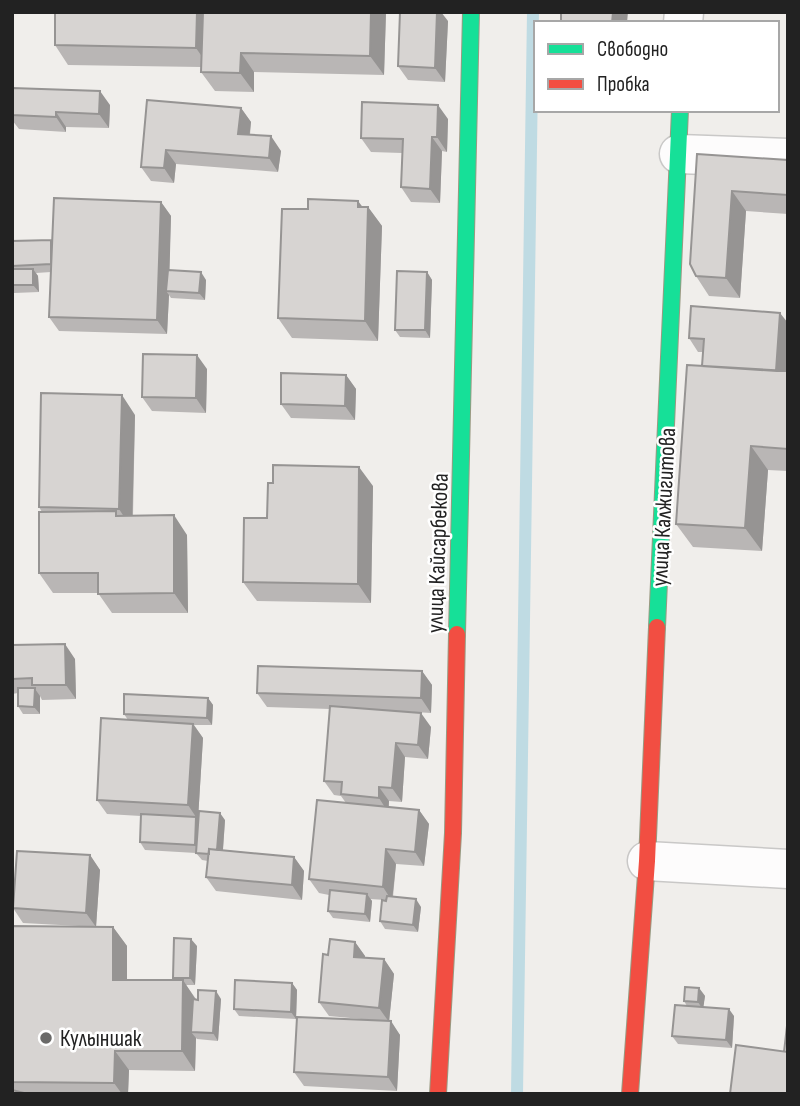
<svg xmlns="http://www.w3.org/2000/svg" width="800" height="1106" viewBox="0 0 800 1106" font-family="'Sofia Sans Condensed',sans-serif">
<rect width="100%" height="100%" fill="#f0eeeb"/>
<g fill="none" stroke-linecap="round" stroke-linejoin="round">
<path stroke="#bfdbe3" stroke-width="12" d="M517 1094 533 12"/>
<defs>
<path id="street" d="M683 23 684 12
M679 154 788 158
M647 861 788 869"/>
<path id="fast" d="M657 627 680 110
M457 634 471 12"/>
<path id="jam" d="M438 1094 453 833 457 634
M630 1094 647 861 657 627"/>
</defs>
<use href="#street" stroke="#c9c8c7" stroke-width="41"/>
<use href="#fast" stroke="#999a82" stroke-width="18"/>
<use href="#jam" stroke="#999a82" stroke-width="18"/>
<use href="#street" stroke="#fdfcfc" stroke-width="38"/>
<use href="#fast" stroke="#16e098" stroke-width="16"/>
<use href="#jam" stroke="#f24e42" stroke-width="16"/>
</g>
<path fill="#b9b6b5" d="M386 12 384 75 254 72V92L215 91 201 72V67L68 65 55 45Z
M448 21 445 82 408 80 398 66Z
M12 88 110 105 109 128 66 127V132L19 129 12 120Z
M147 100 241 108 251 122 250 135 281 151 278 172 176 164 174 183 151 181 141 167Z
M448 119 447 152 442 151 440 203 411 202 401 187 402 153 371 152 361 138Z
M697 154 788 160V214L746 211 740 298 709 296 696 276Z
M161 202 171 216 169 270 206 280 205 300 171 298 169 295 167 334 59 331 49 317 51 272 36 273 38 276 39 292 14 293 12 291V241L51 240Z
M368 207 382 226 378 341 292 338 278 318 308 209Z
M427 272 432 280 430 338 400 337 395 330Z
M691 306 788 371V471L768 470 762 551 693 547 676 524 702 366 703 352H698L689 338Z
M207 369 206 413 152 411 142 397Z
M346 375 356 389 355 420 291 418 281 404Z
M135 415 133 516 187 535 188 613H112L98 593H53L39 573 42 512 39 507Z
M273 483 373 486 371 603 257 601 243 582 267 518Z
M12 645 75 659 76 699 42 700 40 696V714H23L18 706V693L12 694Z
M422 671 432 685 431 713 398 711 431 727 428 759 405 757 402 802 389 801V807L419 810 429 824 424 866 396 864 393 897 421 907 418 932 385 929 380 921 386 900 370 899 372 901 370 922 333 918 328 911 329 895 319 893 309 879 346 803 341 796 334 795 324 781 330 709 267 707 257 693Z
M208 698 213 705 212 725H194L203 738 198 819 199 820H225L223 850 294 857 304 871 302 900 216 891 206 877 208 861 202 860 196 853 145 850 140 842 141 816 107 814 97 800 128 720 124 714Z
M90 855 100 870 96 927H113L127 946V980H175L173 978 197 946 195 985H186L196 999H221L218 1041 197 1039 196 1038 195 1071 129 1070 128 1094H12V926H79L23 923 13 908Z
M355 942 365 956V958L384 959 394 974 389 1021 400 1035 397 1091 304 1086 294 1072 372 1020 329 1016 319 1002 328 955Z
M292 983 297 990 296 1019 239 1016 234 1009Z
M699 988 705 996 703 1007 734 1016 732 1048 678 1044 672 1036 687 1006 684 1001Z"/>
<path fill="#969493" d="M197 12H210V68L196 48Z
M371 12H386L384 75 370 56Z
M437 12H441L448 21 445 82 435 68Z
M613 12H628L627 23H612Z
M241 53 254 72V92L240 73Z
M100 91 110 105 109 128 99 114Z
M438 105 448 119 447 152 437 137Z
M241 108 251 122 248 148 238 134Z
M56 112 66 127V132L56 117Z
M271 136 281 151 278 172 269 158Z
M432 137 442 151 440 203 430 189Z
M166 150 176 164 174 183 164 168Z
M732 191 746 211 740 298 726 278Z
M358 201 368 214V207L382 226 378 341 365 321Z
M161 202 171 216 169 291H166L169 295 167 334 157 320Z
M33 269 38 276 39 292 33 285Z
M201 272 206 280 205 300 199 293Z
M427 272 432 280 430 338 425 330Z
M780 313 788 323V362L786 390 776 376Z
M197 355 207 369 206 413 196 398Z
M346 375 356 389 355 420 345 406Z
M122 395 135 415 132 529 119 509Z
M751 446 768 470 762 551 745 528Z
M359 467 373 486 371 603 358 584Z
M174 515 187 535 188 613 174 593Z
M65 644 75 659 76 699 66 685Z
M422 671 432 685 431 713 421 698Z
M35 689 40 696V714L34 707Z
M208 698 213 705 212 725 207 718Z
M421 713 431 727 428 759 418 745Z
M193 724 203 738 198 819 202 824 200 853 195 845 196 817 188 805Z
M396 743 405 757 402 802 392 788Z
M379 787 389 801 388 812 379 798Z
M419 810 429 824 424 866 415 852Z
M220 813 225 820 222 862 217 854Z
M386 849 396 864 392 901 383 887Z
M90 855 100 870 96 927 86 913Z
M294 857 304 871 302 900 292 885Z
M367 894 372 901 370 922 365 914Z
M416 899 421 907 418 932 413 925Z
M113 927 127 946V999L113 980Z
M191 939 197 946 195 985 190 978Z
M355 942 365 956 364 971 354 957Z
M384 959 394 974 389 1022 379 1008Z
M183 980 196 1000 191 1032 196 1038 195 1071 182 1051Z
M292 983 297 990 296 1019 291 1012Z
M699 988 705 996 703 1010 698 1002Z
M216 991 221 999 218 1041 213 1033Z
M729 1009 734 1016 732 1048 726 1040Z
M391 1021 400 1035 397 1091 388 1077Z
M115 1051 129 1070 128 1094H122L114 1083Z"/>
<path fill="#d7d4d2" stroke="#969493" stroke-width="2" d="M55 12H197L196 48 55 45Z
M203 12H371L370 56 241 53 240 73 201 72Z
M400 12H437L435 68 398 66Z
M561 12H613L612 23H561Z
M12 88 100 91 99 114 56 112V117L12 115Z
M147 100 241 108 238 134 271 136 269 158 166 150 164 168 141 167Z
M362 102 438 105 437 137H432L430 189 401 187 403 139 361 138Z
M697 154 788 160V195L732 191 726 278 696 276 690 264Z
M54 198 161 202 157 320 49 317Z
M308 199 358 201V207H368L365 321 278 318 282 209H308Z
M51 240V264L12 266V241Z
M12 269H33V285H12Z
M168 270 201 272 199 293 166 291Z
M397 271 427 272 425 330H395Z
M691 306 780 313 776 371 702 366 704 339 689 338Z
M143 354 197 355 196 398 142 397Z
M687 365 788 371V449L751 446 745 528 676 524Z
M281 373 346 375 345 406 281 404Z
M41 393 122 395 119 509 39 507Z
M273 465 359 467 358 584 243 582 244 518H267L268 483H273Z
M116 511V516L174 515V593L98 594V573H39V512Z
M65 644 66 685H32V678L12 679V645Z
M258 666 422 671 421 698 257 693Z
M18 688H35L34 707 18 706Z
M124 694 208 698 207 718 124 714Z
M330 706 421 713 418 745 396 743 392 788 379 787V798L341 794 342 782 324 781Z
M101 718 193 724 188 805 97 800Z
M317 800 419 810 415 852 386 849 383 887 309 879Z
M199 811 220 813 217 850 209 849V854L196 853Z
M141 814 196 817 195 845 140 842Z
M209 849 294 857 292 885 206 877Z
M17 851 90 855 86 913 13 908Z
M330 890 367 894 365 914 328 911Z
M387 896 416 899 413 925 380 921 382 900 386 901Z
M12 926 113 927V980H183L182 1051H115L114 1083 12 1082Z
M174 938 191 939 190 978H173Z
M330 939 355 942 354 957 384 959 379 1008 319 1002 323 954 328 955Z
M235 980 292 983 291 1012 234 1009Z
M685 987 699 988 698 1002 684 1001Z
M198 990 216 991 213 1033 191 1032 193 999 198 1000Z
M675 1005 729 1009 726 1040 672 1036Z
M297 1017 391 1021 388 1077 294 1072Z
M788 1017V1052H784Z
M736 1045 788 1052V1094H730Z
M12 1090 28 1094H12Z"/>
<circle fill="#6a6968" stroke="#fff" stroke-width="2.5" cx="46" cy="1038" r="7"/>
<g text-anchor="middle" stroke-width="5" stroke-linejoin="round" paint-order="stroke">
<g font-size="23" fill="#222" stroke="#fff">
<text transform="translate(663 507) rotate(-87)" y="8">улица Калжигитова</text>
<text transform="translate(437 553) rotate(-88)" y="8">улица Кайсарбекова</text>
</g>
<g font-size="23" fill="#222" stroke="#fff" text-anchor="start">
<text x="60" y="1046">Кулыншак</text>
</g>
</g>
<rect width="800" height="1106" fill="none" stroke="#222222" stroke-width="28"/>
<rect x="534" y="21" width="245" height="91" fill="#ffffff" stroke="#a7a7a7" stroke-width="2"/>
<rect x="548" y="44" width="35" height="10" fill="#16e098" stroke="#a7a7a7" stroke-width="2"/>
<text x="597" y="56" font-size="21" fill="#222222">Свободно</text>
<rect x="548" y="79" width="35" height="10" fill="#f24e42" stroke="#a7a7a7" stroke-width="2"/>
<text x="597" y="91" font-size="21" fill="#222222">Пробка</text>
</svg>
